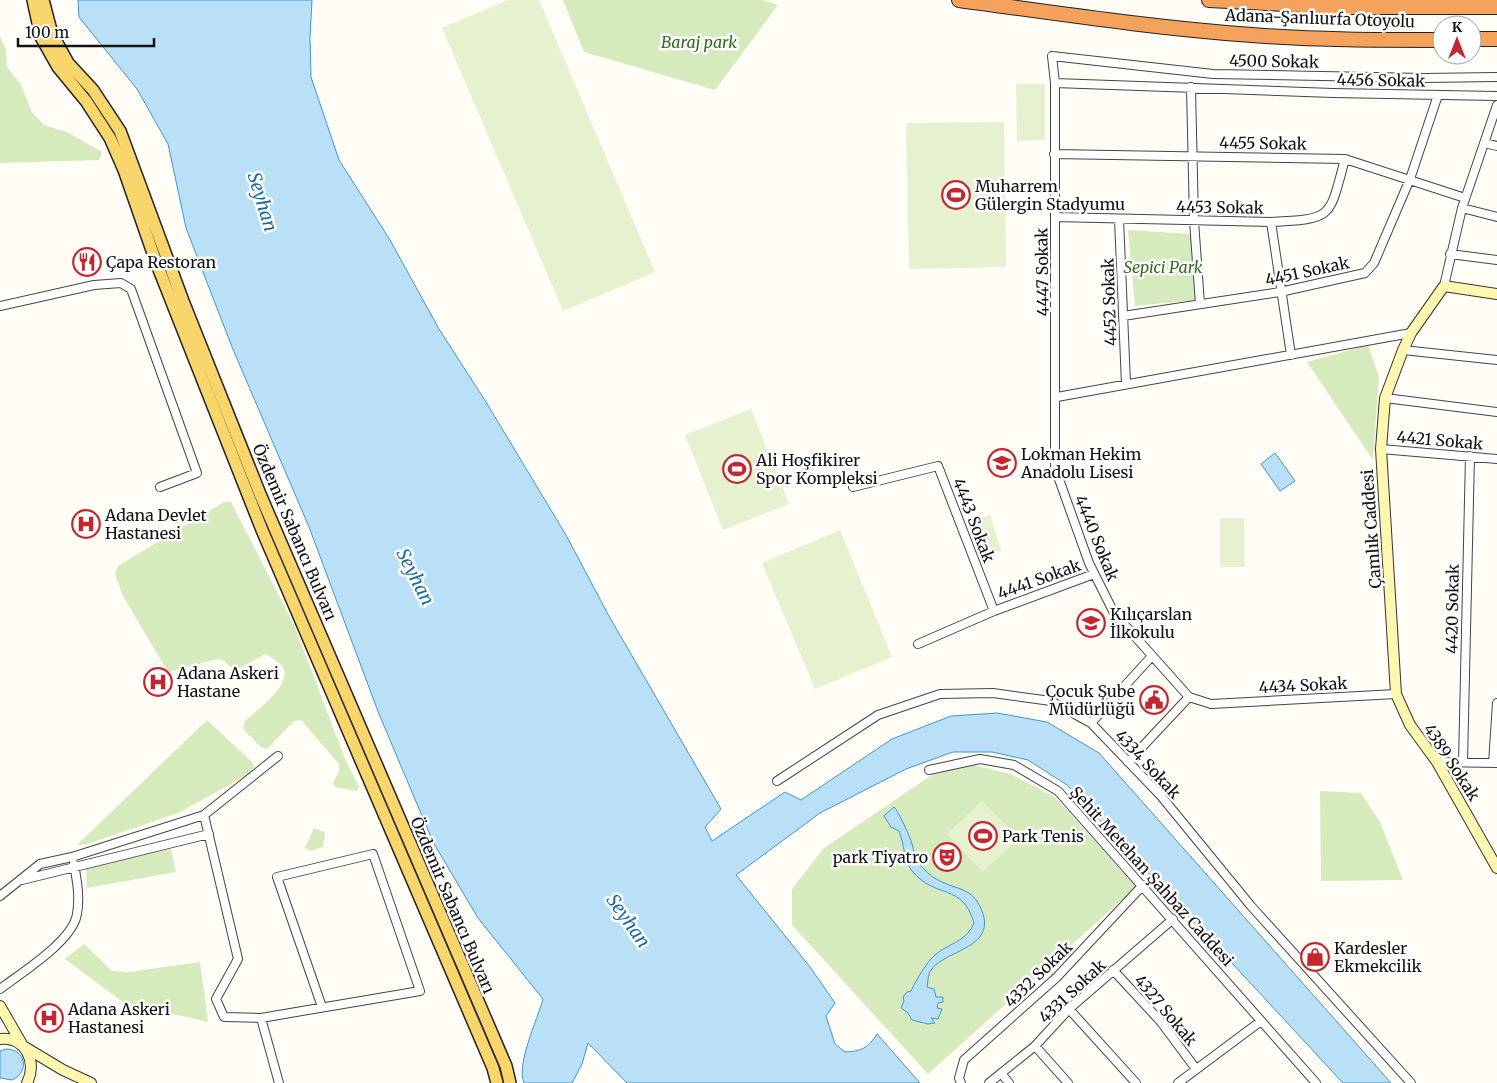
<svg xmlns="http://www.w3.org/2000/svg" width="1497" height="1083" viewBox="0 0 1497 1083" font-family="Merriweather,serif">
<rect width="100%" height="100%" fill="#fffdf5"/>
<path fill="#d5ebbd" d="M563 0H762L778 5 715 90 584 52Z
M42 27 85 86 125 149 269 531 444 937 460 977 458 978 280 562 158 253 122 151 103 116 62 64Z
M0 36 6 50 7 67 21 85 32 112 44 125 67 132 102 152 99 160 0 163Z
M1128 230 1191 234 1196 300 1135 306Z
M1368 345 1379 377 1373 460 1307 362Z
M224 502H231L295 627 345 759 359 787 356 791 335 787 333 783 339 771V764L301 720 294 721 267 749 261 747 245 731 243 728 245 721C256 711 295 683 282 666 278 661 271 658 266 654L238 669 234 670 224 661 218 659 168 672 123 596 115 574 118 566Z
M207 720 252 762 254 766 251 773 178 813 87 844 77 845Z
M973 765 1011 774 1056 798 1136 887 928 1074 792 925V889L824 848 932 775Z
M1320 791 1361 793 1380 822 1403 880 1321 881Z
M314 828 325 832 323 847 310 851 305 848Z
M171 849 176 872 87 888 86 867Z
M84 944 112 971 129 972 200 962 208 1022 123 1002 65 959Z"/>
<path fill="#e6f2cf" d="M508 0H539L655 272 563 311 442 28Z
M1016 84H1045V140L1017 141Z
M1004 122 1006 267 909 269 906 123Z
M751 409 789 504 723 530 685 435Z
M990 515 1001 551 984 556 972 521Z
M1220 518H1244L1245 567H1220Z
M840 530 892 657 815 689 762 563Z
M982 801 1019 838 983 872 947 834Z"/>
<path fill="#b9e0f7" stroke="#3f96cf" d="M78 0H312L310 37 311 77 339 160 390 240 439 329 486 402 566 535 610 618 721 809 705 827 712 841 785 792 801 800 892 739 951 716 997 713 1047 722 1099 753 1391 1083H1343L1067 785 1028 760 992 752H953L906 769 820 813 736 875 810 967 835 1003 826 1016 835 1044 845 1052C862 1051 868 1048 877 1034L920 1083H627L588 1043 582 1064 572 1083H524C516 1064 537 1021 543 999L478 918 433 842 379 714 309 527 232 347 186 228 168 144 137 89 79 17Z
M1275 453 1295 481 1280 491 1261 464Z
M894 807C899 812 910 837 912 844 914 850 914 858 918 862 923 869 930 876 938 880 958 891 972 886 982 911 997 950 941 950 930 972 928 975 928 982 927 987L934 989 936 997H943V1002L938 1003 937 1008 942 1009 938 1019 931 1018 935 1023 928 1024 912 1020 908 1013 901 1008 904 1001 903 997 907 992 911 991C916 980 926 963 935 955 949 943 966 942 974 923 962 882 936 900 912 871 904 861 904 843 899 831L891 827 884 816Z
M6 1049C26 1049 30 1072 12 1080L0 1078V1051Z"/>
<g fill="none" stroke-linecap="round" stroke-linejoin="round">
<defs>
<path id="minor" d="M1055 83 1333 93 1497 96
M1191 87 1194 221 1200 304
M1484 143 1497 146
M1054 154 1345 159 1465 198
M1462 208 1497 217
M1055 217 1271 222C1334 219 1329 218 1345 159
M1119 219 1126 384
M1271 222 1291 355
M1450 254 1497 260
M1444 286 1462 208 1497 105
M0 306 94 285 121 283 131 289 197 473 160 487
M1123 316 1280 292 1365 273 1374 263 1410 179 1438 95
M1403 350 1497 360
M1057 397 1411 333
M1385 398 1497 412
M1381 449 1497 459
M853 487 938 466 994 611
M918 644 994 611 1094 574
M1396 694 1211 704 1189 697 1114 613 1089 563 1055 468V83L1052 56 1213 74 1424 78 1497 77
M1091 723 1152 656
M1128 762 1189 697
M1437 762 1497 763
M1463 762 1470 456
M1493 763 1497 703
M929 770 980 759 1014 765 1058 791 1316 1083
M777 781 878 715 940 694 993 693 1051 701 1091 723 1161 796 1251 906 1411 1083
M204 815 238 959 216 999 224 1017 261 1018 279 1083
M22 880 209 834
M0 896 40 864 72 857 204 815 278 756
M1113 970 1161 1022 1196 1069
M0 989C21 973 73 941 77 914 80 897 77 881 74 864
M1069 1009 1136 1083
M261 1018 420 991 373 854 277 877 322 1007
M1035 1046 1068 1083
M1001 1073 1009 1083
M961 1083 959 1078 964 1060 1057 977 1143 885
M989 1083 1035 1046 1069 1009 1173 919
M1178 1083 1261 1021"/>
<path id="secondary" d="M1497 294 1444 286 1411 333 1403 350 1385 398 1381 449 1396 694 1410 725 1437 762 1497 868
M0 1006 23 1046 63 1070 91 1083
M0 1039C25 1036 38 1062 27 1083"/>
<path id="primary" d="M33 0 41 37 58 67 86 101 110 138 124 170 156 262 262 530 493 1068 497 1083
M43 0 52 34 68 63 93 90 120 131 183 301 260 494 506 1066 510 1083"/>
<path id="motorway" d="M959 0C1056 13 1154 28 1252 35 1316 40 1379 40 1442 40
M1209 0 1342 7H1497
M1472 39H1497"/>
</defs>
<use href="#minor" stroke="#444" stroke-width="10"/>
<use href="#secondary" stroke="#333" stroke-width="12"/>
<use href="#primary" stroke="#222" stroke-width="14"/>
<use href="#motorway" stroke="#222" stroke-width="16"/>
<use href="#minor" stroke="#fff" stroke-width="8"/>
<use href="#secondary" stroke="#fff6b0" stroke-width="10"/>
<use href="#primary" stroke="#f9d66b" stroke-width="11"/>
<use href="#motorway" stroke="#f5a25d" stroke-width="14"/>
</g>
<defs>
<symbol id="stadium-ring" viewBox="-11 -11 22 22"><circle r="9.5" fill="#fff" stroke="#c4262e" stroke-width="1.5"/><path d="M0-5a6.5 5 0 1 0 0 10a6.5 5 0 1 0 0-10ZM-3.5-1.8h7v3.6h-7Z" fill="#c4262e"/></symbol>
<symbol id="restaurant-ring" viewBox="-11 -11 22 22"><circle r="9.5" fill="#fff" stroke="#c4262e" stroke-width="1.5"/><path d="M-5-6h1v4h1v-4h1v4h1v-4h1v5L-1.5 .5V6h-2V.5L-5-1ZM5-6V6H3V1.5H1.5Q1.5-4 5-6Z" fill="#c4262e"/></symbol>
<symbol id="school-ring" viewBox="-11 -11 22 22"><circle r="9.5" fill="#fff" stroke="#c4262e" stroke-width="1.5"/><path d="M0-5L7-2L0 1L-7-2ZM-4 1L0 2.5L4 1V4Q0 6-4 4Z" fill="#c4262e"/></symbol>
<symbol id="hospital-ring" viewBox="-11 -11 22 22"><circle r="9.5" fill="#fff" stroke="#c4262e" stroke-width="1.5"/><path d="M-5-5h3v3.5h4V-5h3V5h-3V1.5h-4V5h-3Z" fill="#c4262e"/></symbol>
<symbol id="civic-ring" viewBox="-11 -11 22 22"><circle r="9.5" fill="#fff" stroke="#c4262e" stroke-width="1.5"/><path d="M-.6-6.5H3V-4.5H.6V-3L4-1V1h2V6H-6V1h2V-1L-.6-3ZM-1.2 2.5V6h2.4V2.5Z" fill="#c4262e"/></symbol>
<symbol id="theatre-ring" viewBox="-11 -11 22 22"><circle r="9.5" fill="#fff" stroke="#c4262e" stroke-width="1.5"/><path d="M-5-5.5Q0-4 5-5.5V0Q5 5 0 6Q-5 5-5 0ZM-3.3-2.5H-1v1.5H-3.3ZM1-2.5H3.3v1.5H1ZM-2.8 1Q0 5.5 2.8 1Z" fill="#c4262e"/></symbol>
<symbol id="shop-ring" viewBox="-11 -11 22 22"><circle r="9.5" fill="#fff" stroke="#c4262e" stroke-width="1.5"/><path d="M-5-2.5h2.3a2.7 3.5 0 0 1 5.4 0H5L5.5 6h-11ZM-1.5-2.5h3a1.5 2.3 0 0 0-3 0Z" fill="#c4262e"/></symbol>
</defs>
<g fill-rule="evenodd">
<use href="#stadium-ring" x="940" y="179" width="32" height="32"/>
<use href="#restaurant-ring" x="71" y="246" width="32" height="32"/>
<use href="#school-ring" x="986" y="447" width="32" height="32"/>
<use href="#stadium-ring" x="721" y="453" width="32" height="32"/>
<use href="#hospital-ring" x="70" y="508" width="32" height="32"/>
<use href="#school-ring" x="1075" y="607" width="32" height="32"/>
<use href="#hospital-ring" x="142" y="666" width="32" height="32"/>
<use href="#civic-ring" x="1138" y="684" width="32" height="32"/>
<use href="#stadium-ring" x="967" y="820" width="32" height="32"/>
<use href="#theatre-ring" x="931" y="841" width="32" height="32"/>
<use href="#shop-ring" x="1299" y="941" width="32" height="32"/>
<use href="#hospital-ring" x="33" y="1002" width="32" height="32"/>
</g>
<g text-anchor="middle" stroke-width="5" stroke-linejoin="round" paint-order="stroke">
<g font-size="16" fill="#111" stroke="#fff">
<text transform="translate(1320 18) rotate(2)" y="6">Adana-Şanlıurfa Otoyolu</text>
<text transform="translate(1274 61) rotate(1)" y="6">4500 Sokak</text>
<text transform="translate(1381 80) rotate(1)" y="6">4456 Sokak</text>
<text transform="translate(1263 143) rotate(1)" y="6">4455 Sokak</text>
<text transform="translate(1220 207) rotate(1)" y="6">4453 Sokak</text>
<text transform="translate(1307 271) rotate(-12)" y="6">4451 Sokak</text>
<text transform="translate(1042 272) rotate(-91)" y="6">4447 Sokak</text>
<text transform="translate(1109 302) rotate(-92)" y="6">4452 Sokak</text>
<text transform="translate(1440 440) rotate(5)" y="6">4421 Sokak</text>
<text transform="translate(974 520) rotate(69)" y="6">4443 Sokak</text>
<text transform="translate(1371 529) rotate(-94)" y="6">Çamlık Caddesi</text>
<text transform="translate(295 532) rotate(67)" y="6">Özdemir Sabancı Bulvarı</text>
<text transform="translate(1097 538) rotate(68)" y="6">4440 Sokak</text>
<text transform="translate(1039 579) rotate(-20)" y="6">4441 Sokak</text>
<text transform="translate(1452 609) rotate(-89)" y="6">4420 Sokak</text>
<text transform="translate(1303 685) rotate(-3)" y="6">4434 Sokak</text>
<text transform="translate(1452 762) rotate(57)" y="6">4389 Sokak</text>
<text transform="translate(1148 764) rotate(47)" y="6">4334 Sokak</text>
<text transform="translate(1152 876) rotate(48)" y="6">Şehit Metehan Şahbaz Caddesi</text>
<text transform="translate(453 905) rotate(67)" y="6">Özdemir Sabancı Bulvarı</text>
<text transform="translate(1038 974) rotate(-44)" y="6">4332 Sokak</text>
<text transform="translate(1072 991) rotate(-43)" y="6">4331 Sokak</text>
<text transform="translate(1166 1010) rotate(50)" y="6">4327 Sokak</text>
</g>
<g font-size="16" font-style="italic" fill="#2f6b1f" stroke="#fff">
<text x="699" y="48">Baraj park</text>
<text x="1163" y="273">Sepici Park</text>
</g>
<g font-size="16" fill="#111" stroke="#fff" text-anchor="start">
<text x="975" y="192">Muharrem<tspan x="975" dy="18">Gülergin Stadyumu</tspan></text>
<text x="106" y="268">Çapa Restoran</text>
<text x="1021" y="460">Lokman Hekim<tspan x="1021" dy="18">Anadolu Lisesi</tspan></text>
<text x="756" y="466">Ali Hoşfikirer<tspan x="756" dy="18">Spor Kompleksi</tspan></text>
<text x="105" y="521">Adana Devlet<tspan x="105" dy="18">Hastanesi</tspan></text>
<text x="1110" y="620">Kılıçarslan<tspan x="1110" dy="18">İlkokulu</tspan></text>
<text x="177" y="679">Adana Askeri<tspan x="177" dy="18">Hastane</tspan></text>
<text x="1135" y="697" text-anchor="end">Çocuk Şube<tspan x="1135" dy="18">Müdürlüğü</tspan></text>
<text x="1002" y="842">Park Tenis</text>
<text x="928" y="863" text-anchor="end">park Tiyatro</text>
<text x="1334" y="954">Kardesler<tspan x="1334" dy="18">Ekmekcilik</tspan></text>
<text x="68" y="1015">Adana Askeri<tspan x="68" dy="18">Hastanesi</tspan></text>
</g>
<g font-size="18" font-style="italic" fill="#1768a6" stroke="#fff">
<text transform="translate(262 202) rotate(73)" y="6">Seyhan</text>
<text transform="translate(415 577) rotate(63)" y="6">Seyhan</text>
<text transform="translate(628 921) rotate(55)" y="6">Seyhan</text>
</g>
</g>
<g transform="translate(1457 40)"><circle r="24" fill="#ffffff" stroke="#a0a0a0"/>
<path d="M0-4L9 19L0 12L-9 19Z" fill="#c4262e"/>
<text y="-8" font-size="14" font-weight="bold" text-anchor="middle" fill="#111111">K</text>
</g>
<path d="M18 38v8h136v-8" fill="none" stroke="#111111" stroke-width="2.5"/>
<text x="25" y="38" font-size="15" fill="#111111" stroke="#ffffff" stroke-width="4" paint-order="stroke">100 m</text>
</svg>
